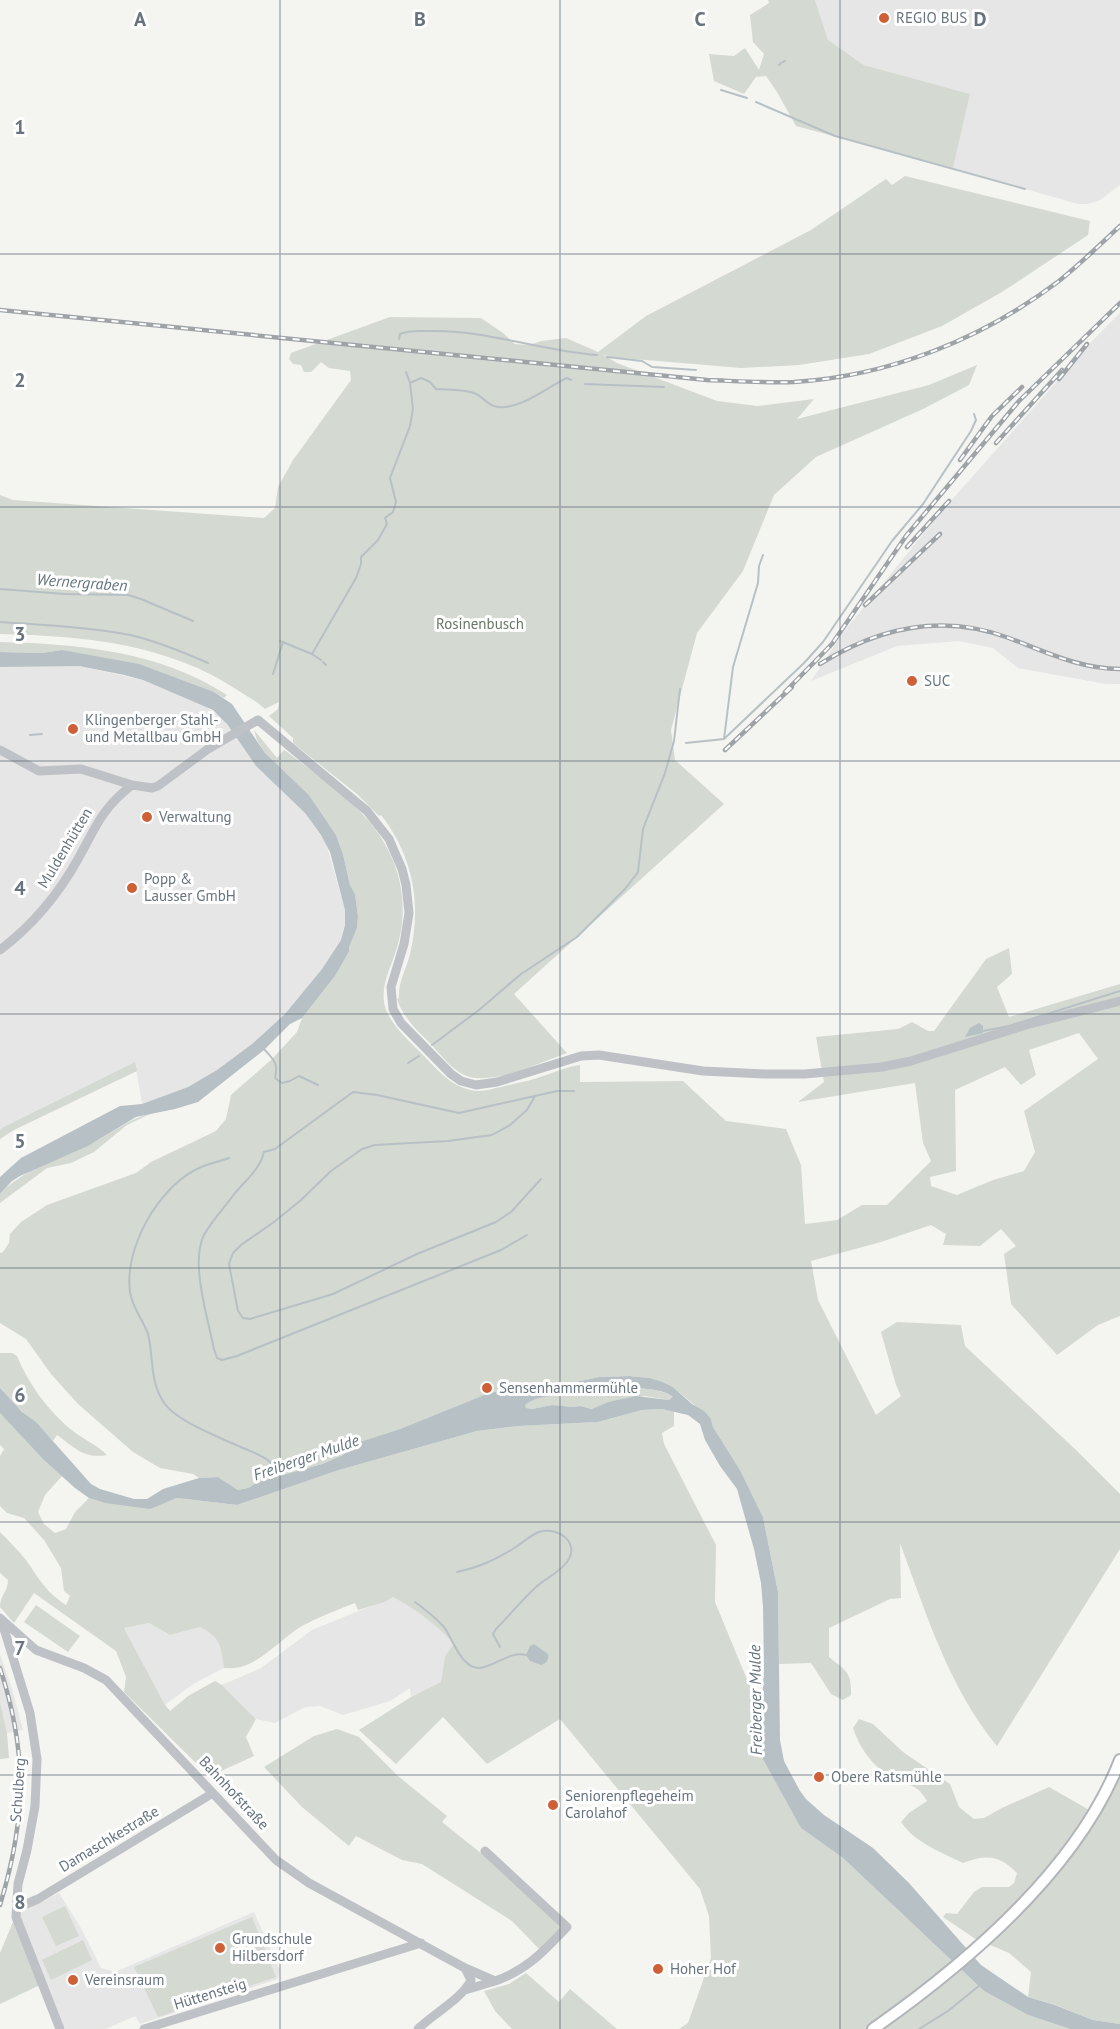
<svg xmlns="http://www.w3.org/2000/svg" width="1120" height="2029" viewBox="0 0 1120 2029" font-family="'PT Sans',sans-serif">
<rect width="100%" height="100%" fill="#f4f5f1"/>
<path fill="#e5e6e5" d="M815 0H1120V185L1100 200 1088 204H1078L953 168 970 94 864 65 828 40Z
M1120 313V684H1106L1018 668 993 648 959 641 897 646 811 681 842 634 941 512 1097 336Z
M52 665 79 666 143 680 204 706 221 716 256 766 305 813 326 843 345 910V924L341 940 322 969 285 1014 252 1044 217 1070 188 1087 142 1104 135 1062 0 1130V667Z
M393 1597 416 1610 437 1625 455 1644 445 1656 441 1682 411 1697 410 1688 390 1701 343 1715 320 1706 305 1707 275 1723 256 1719 222 1685 261 1668 312 1630Z
M149 1623 170 1635 200 1627 214 1633 222 1650 224 1668 193 1684 165 1705 124 1628Z
M0 1654 12 1689 23 1730 7 1733 0 1702Z
M59 1893 81 1928 101 1968 115 1972 254 1912 278 1967 280 1968 278 1979 140 2024 135 2016 106 2029H65L19 1916 20 1913Z"/>
<path fill="#d4d9d1" fill-rule="evenodd" d="M768 0H815L828 40 864 65 970 94 953 168 796 126 777 92 766 76 756 77 744 94 714 81 709 54 734 56 745 48 759 70 764 54 753 42 750 15 769 3Z
M905 176 1090 221 1088 235 1002 292 942 326 869 354 799 365 741 368 610 357 602 354 617 363 717 401 757 406 814 399 797 419 929 385 977 365 969 385 923 409 816 457 774 495 743 571 697 633 671 730 675 760 724 804 514 994 567 1053C540 1062 491 1087 464 1075 450 1068 440 1054 430 1043 416 1030 403 1017 397 999L399 998C398 982 406 970 410 954 422 904 413 856 381 815L379 816 358 795 293 743V738L269 716 278 709 279 702 265 709C256 701 248 697 239 691 167 643 84 636 0 634V495L13 500 264 518 275 508 278 487 293 460 351 380 350 371 329 368 321 362 311 372H304L301 365 293 364 289 359 291 353 390 317 481 318 503 333 515 344 529 345 541 341 566 338 598 352 646 316 811 230 886 179 892 185Z
M0 642C78 644 160 651 227 695L224 698 214 692 62 650 42 653 0 652Z
M254 730 277 758 284 750 286 751C324 781 371 810 391 856 403 882 406 913 399 940 394 965 375 989 388 1014 397 1032 414 1045 427 1059 442 1075 456 1090 479 1091 487 1091 494 1088 501 1087 516 1083 531 1081 546 1075 558 1071 567 1067 580 1065V1082L683 1081 726 1121 786 1129 801 1165 805 1224 837 1220 862 1205H887L931 1161 923 1143 915 1083 798 1102 824 1082 816 1037 898 1029 912 1022 928 1031H934L986 959 1009 948 1012 974 997 987 1009 1017 1120 984V1316L1098 1325 1057 1355 1011 1304 1004 1254 1016 1246 1001 1229 980 1246 943 1245 946 1234 931 1225 881 1242 811 1261 818 1300 876 1415 901 1396 896 1385 881 1332 897 1322 961 1325 965 1346 1076 1450 1120 1494V1549L997 1746C949 1688 926 1613 900 1543L901 1598 890 1599 829 1628V1657C846 1671 852 1672 851 1695L843 1700 831 1694 811 1663 779 1664 778 1592 763 1517 740 1470 713 1427 711 1419 673 1387 663 1382 650 1378 629 1376 599 1377 533 1391 509 1388 484 1395 400 1429 361 1442 343 1455 322 1464 258 1482 248 1488 238 1490 218 1477 199 1478 193 1474 160 1468 133 1452 78 1404 51 1374 26 1339 0 1323V1253L3 1252 9 1243 10 1234 21 1222 47 1205 136 1173 151 1162 216 1131 226 1119 231 1095 272 1059 297 1032 302 1018 335 976 357 928 358 916 355 894 350 885 343 854 336 835 309 795 265 753 257 740ZM1079 1033 1098 1059 1024 1111 1035 1152 1024 1171 993 1180 957 1195 931 1186 930 1177 956 1171 955 1090 1005 1067 1021 1085 1036 1075 1029 1050Z
M135 1062 137 1071 14 1130 0 1139V1130L4 1127Z
M152 1113 127 1125 94 1152 71 1163 47 1168 0 1203V1194C23 1169 59 1160 89 1145 111 1134 128 1119 152 1113Z
M0 1353H12L17 1356C28 1383 46 1408 69 1428 81 1438 96 1444 107 1455 84 1459 75 1448 57 1435L53 1441C36 1422 15 1408 0 1388Z
M635 1388C649 1389 662 1389 674 1398L669 1400 645 1396 608 1402 593 1409 580 1406 573 1407 552 1405 532 1409 526 1408 524 1405C539 1392 579 1396 598 1394 611 1393 623 1390 635 1388Z
M662 1409 674 1411V1426L662 1433 664 1444 716 1545 715 1602 753 1694 761 1707 760 1741 801 1828 843 1858 984 1991 1028 2015 1070 2029H679L688 2023 711 1958 709 1916 700 1889 560 1719 487 1764 443 1717 396 1764 359 1730 411 1697 441 1682 445 1656 454 1644C436 1624 417 1610 393 1597L384 1602 358 1610 355 1603C337 1610 319 1617 302 1626 278 1640 255 1672 224 1668 221 1647 221 1637 200 1627L170 1635 149 1623 124 1628 165 1705 170 1711 188 1696 215 1681 222 1685 256 1719 246 1737 254 1756 219 1772 204 1771 124 1692 126 1677 116 1651 34 1593 14 1623 0 1607C0 1595 8 1592 8 1580L0 1573V1532C9 1541 18 1550 26 1560 40 1580 45 1591 66 1605L70 1596 64 1591 61 1568 44 1540 24 1518 7 1513 0 1506V1456L4 1449 0 1445V1413L62 1476 45 1495 38 1512 44 1524 55 1533 66 1529 75 1512 89 1498 105 1503H164L177 1498 237 1505 339 1470 477 1431 519 1426 598 1422 642 1410Z
M36 1605 80 1636 68 1652 24 1622Z
M0 1702 7 1733 9 1758 0 1759Z
M859 1719 873 1724 903 1752 950 1784 959 1807 974 1819 984 1818 1002 1808 1049 1787 1098 1815 1120 1777V2024L1093 2020 1056 2005 1028 1997 1031 1972 1009 1953 974 1938 943 1917 946 1913 957 1914 974 1892 982 1887H1009L1014 1883 1017 1873C999 1855 987 1854 963 1863 941 1852 915 1843 901 1822L909 1813 927 1801C917 1783 910 1787 893 1778 873 1767 860 1749 853 1728Z
M337 1729 359 1737 398 1776 447 1816 442 1822 487 1858 563 1928 541 1951 512 1921 422 1864 402 1860 356 1836 349 1846 302 1807 264 1767 314 1736Z
M65 1906 79 1936 56 1946 42 1917Z
M15 1917 40 1985 0 2004V1953Z
M252 1917 276 1977 158 2017 134 1967Z
M83 1940 92 1960 51 1980 42 1960Z
M526 1973 559 2002 570 1989 617 2029H512L495 2011 484 1991 509 1984Z"/>
<path fill="#b7c0c5" fill-rule="evenodd" d="M62 650 139 664 214 692 232 704 265 753 309 795 336 835 343 854 350 885 355 894 358 916 357 928 349 947V951L335 976 302 1018 290 1024 264 1050 198 1102 175 1109 136 1117 88 1146 20 1176 12 1181 0 1194V1177L21 1158 120 1106 142 1104 188 1087 217 1070 252 1044 285 1014 322 969 341 940 345 925V910L330 852 321 835 305 813 256 766 227 724 213 710 143 680 124 675 79 666 0 667V652L42 653Z
M979 1023 983 1026V1033L965 1037 970 1028Z
M629 1376 650 1378 663 1382 673 1387 692 1404 704 1411 711 1419 713 1427 740 1470 763 1517 778 1592 780 1740 784 1761 800 1791 806 1799 824 1815 873 1848 909 1883 981 1965 1028 1997 1055 2005 1093 2020 1120 2024V2029H1070L1028 2015 984 1991 843 1858 801 1828 763 1759 760 1741 764 1667 763 1607 761 1583 754 1549 737 1489 720 1466 705 1440 700 1424 688 1415 662 1409 642 1410 598 1422 519 1426 477 1431 339 1470 237 1505 177 1498 150 1509 105 1503 89 1498 75 1488 44 1460 0 1413V1388L22 1412 36 1422 91 1484 100 1489 134 1499H147L163 1489 199 1478 218 1477 238 1490 248 1488 258 1482 322 1464 343 1455 360 1442 400 1429 484 1395 509 1388 533 1391 599 1377ZM635 1388C649 1389 662 1389 673 1397L669 1400 636 1396 608 1402 592 1409 580 1406 573 1407 552 1405 532 1409 526 1408 525 1405C539 1392 579 1396 598 1394 611 1393 623 1390 635 1388Z
M534 1644 548 1654C549 1661 546 1663 541 1665L530 1661 526 1655 530 1646Z"/>
<g fill="none" stroke-linecap="round" stroke-linejoin="round">
<path stroke="#b7c0c5" stroke-width="2" d="M783 62 785 61
M779 65 781 63
M721 90 747 98
M756 102 835 136 1025 189
M399 339 400 334C409 330 418 331 427 331 485 329 540 351 597 355
M607 357 642 361 652 367 696 370
M406 372 410 383
M585 384 664 387
M0 589 65 594 128 595 141 599 193 621
M0 622C43 625 87 627 130 635 157 641 183 652 208 663
M280 641 312 654 321 660
M312 654 356 578 361 564V557L378 540 387 524 385 518 393 512 396 502 390 478 410 426 413 409 410 383 421 378 430 382 436 389C449 390 462 389 474 393 483 396 487 406 498 407 522 409 545 388 567 378L571 380
M323 662 326 665
M273 674 283 642
M30 735 42 734
M724 739 733 667 758 583 759 566 763 555
M686 743 724 739 804 663 823 642 892 541 923 504 944 472 971 431 976 420 974 414
M983 1031 1009 1026 1120 991
M432 1045 479 1010 521 974 577 937 625 889 638 872 643 829 665 773 674 741 680 689
M263 1048C273 1059 279 1063 275 1078L282 1083 290 1081 299 1076 318 1085
M408 1063 419 1056
M535 1096 527 1110 510 1125 492 1135 448 1141 375 1145 362 1149 331 1171 301 1200 274 1222 241 1245 233 1253 229 1264 238 1311 243 1318 250 1319 333 1294 417 1254 496 1222 511 1212 541 1179
M229 1158C218 1162 205 1164 195 1170 157 1190 124 1249 130 1292 132 1308 143 1319 148 1334 154 1358 149 1382 165 1404 178 1422 223 1439 243 1448 252 1452 265 1456 271 1463 275 1467 277 1474 280 1479
M527 1235 501 1250 237 1356 222 1360 217 1358 214 1349C208 1319 190 1262 204 1235 212 1220 226 1206 235 1193 246 1180 260 1169 264 1152L275 1149 353 1092 377 1095 459 1113 557 1091H574
M457 1572C480 1567 495 1560 516 1547 523 1542 531 1535 539 1532 558 1526 581 1543 567 1562 559 1573 544 1579 535 1588 521 1601 509 1616 496 1629L493 1634 500 1647
M415 1602C426 1610 435 1617 444 1627 453 1639 461 1669 480 1668 496 1666 509 1651 526 1655
M919 2029 948 2011 980 1985"/>
<defs>
<path id="major" d="M873 2029C967 1963 1078 1869 1120 1760"/>
</defs>
<use href="#major" stroke="#b2b5b9" stroke-width="14"/>
<path stroke="#bec1c5" stroke-width="9" d="M0 750 39 771 81 769 132 785
M0 950C33 925 58 895 78 859 96 827 101 809 132 785L152 788 158 786 208 749 258 720 367 811 389 839 402 869 406 885 409 913 404 944 391 987 393 1009 401 1023 451 1074 461 1081 476 1085 497 1082 581 1056 599 1055 703 1071 765 1074H805L882 1067 911 1061 1026 1025 1120 1001
M0 1618 36 1650 84 1668 106 1680 276 1860 309 1883 465 1968 471 1980C463 1998 433 2014 418 2029
M1 1619 30 1713 37 1759 35 1806 27 1850 18 1884 16 1917 60 2029
M485 1851 567 1927C544 1951 527 1970 495 1981
M17 1908 38 1899 213 1793
M465 1990 495 1981 465 1968
M144 2029 421 1943"/>
<use href="#major" stroke="#fff" stroke-width="10"/>
<defs>
<path id="rail" d="M0 310 707 380C736 381 765 383 794 382 890 376 982 339 1059 281 1080 264 1100 245 1120 226
M1059 379 1087 344
M996 443 1062 370
M960 460 992 416 1022 387
M907 547 949 501
M865 605 940 534
M820 664C879 627 942 613 1009 638 1046 652 1080 669 1120 669
M785 692 832 644 906 536 1019 401 1120 303
M725 750 792 687
M0 1668C28 1754 26 1819 0 1905"/>
</defs>
<use href="#rail" stroke="#9ea3a8" stroke-width="4.5"/>
<use href="#rail" stroke="#fff" stroke-width="2" stroke-dasharray="7" stroke-linecap="butt"/>
</g>
<path fill="none" stroke="#67737f" stroke-width="1.5" stroke-opacity="0.55" d="M280 0V2029M560 0V2029M840 0V2029M0 254H1120M0 507H1120M0 761H1120M0 1014H1120M0 1268H1120M0 1522H1120M0 1775H1120"/>
<g fill="#ce6038" stroke="#fff" stroke-width="2">
<circle cx="884" cy="18" r="6"/>
<circle cx="912" cy="681" r="6"/>
<circle cx="73" cy="729" r="6"/>
<circle cx="147" cy="817" r="6"/>
<circle cx="132" cy="888" r="6"/>
<circle cx="487" cy="1388" r="6"/>
<circle cx="819" cy="1777" r="6"/>
<circle cx="553" cy="1805" r="6"/>
<circle cx="220" cy="1948" r="6"/>
<circle cx="658" cy="1969" r="6"/>
<circle cx="73" cy="1980" r="6"/>
</g>
<g text-anchor="middle" stroke-width="6" stroke-linejoin="round" paint-order="stroke">
<g font-size="15" fill="#67737f" stroke="#fff" text-anchor="start">
<text x="896" y="23">REGIO BUS</text>
<text x="924" y="686">SUC</text>
<text x="85" y="725">Klingenberger Stahl-<tspan x="85" dy="17">und Metallbau GmbH</tspan></text>
<text x="159" y="822">Verwaltung</text>
<text x="144" y="884">Popp &amp;<tspan x="144" dy="17">Lausser GmbH</tspan></text>
<text x="499" y="1393">Sensenhammermühle</text>
<text x="831" y="1782">Obere Ratsmühle</text>
<text x="565" y="1801">Seniorenpflegeheim<tspan x="565" dy="17">Carolahof</tspan></text>
<text x="232" y="1944">Grundschule<tspan x="232" dy="17">Hilbersdorf</tspan></text>
<text x="670" y="1974">Hoher Hof</text>
<text x="85" y="1985">Vereinsraum</text>
</g>
<g font-size="15" fill="#687765" stroke="#fff">
<text x="480" y="629">Rosinenbusch</text>
</g>
<g font-size="15" fill="#67737f" stroke="#fff">
<text transform="translate(65 848) rotate(-59)" y="5">Muldenhütten</text>
<text transform="translate(18 1790) rotate(-86)" y="5">Schulberg</text>
<text transform="translate(234 1793) rotate(47)" y="5">Bahnhofstraße</text>
<text transform="translate(109 1839) rotate(-31)" y="5">Damaschkestraße</text>
<text transform="translate(210 1994) rotate(-17)" y="5">Hüttensteig</text>
</g>
<g font-size="16" font-style="italic" fill="#63747c" stroke="#fff">
<text transform="translate(82 582) rotate(4)" y="6">Wernergraben</text>
<text transform="translate(306 1457) rotate(-19)" y="6">Freiberger Mulde</text>
<text transform="translate(755 1700) rotate(-91)" y="6">Freiberger Mulde</text>
</g>
</g>
<g font-size="20" text-anchor="middle" font-weight="bold" fill="#67737f" stroke="#fff" stroke-width="6" stroke-linejoin="round" paint-order="stroke">
<text x="140" y="26">A</text>
<text x="420" y="26">B</text>
<text x="700" y="26">C</text>
<text x="980" y="26">D</text>
<text x="20" y="134">1</text>
<text x="20" y="387">2</text>
<text x="20" y="641">3</text>
<text x="20" y="895">4</text>
<text x="20" y="1148">5</text>
<text x="20" y="1402">6</text>
<text x="20" y="1655">7</text>
<text x="20" y="1909">8</text>
</g>
</svg>
